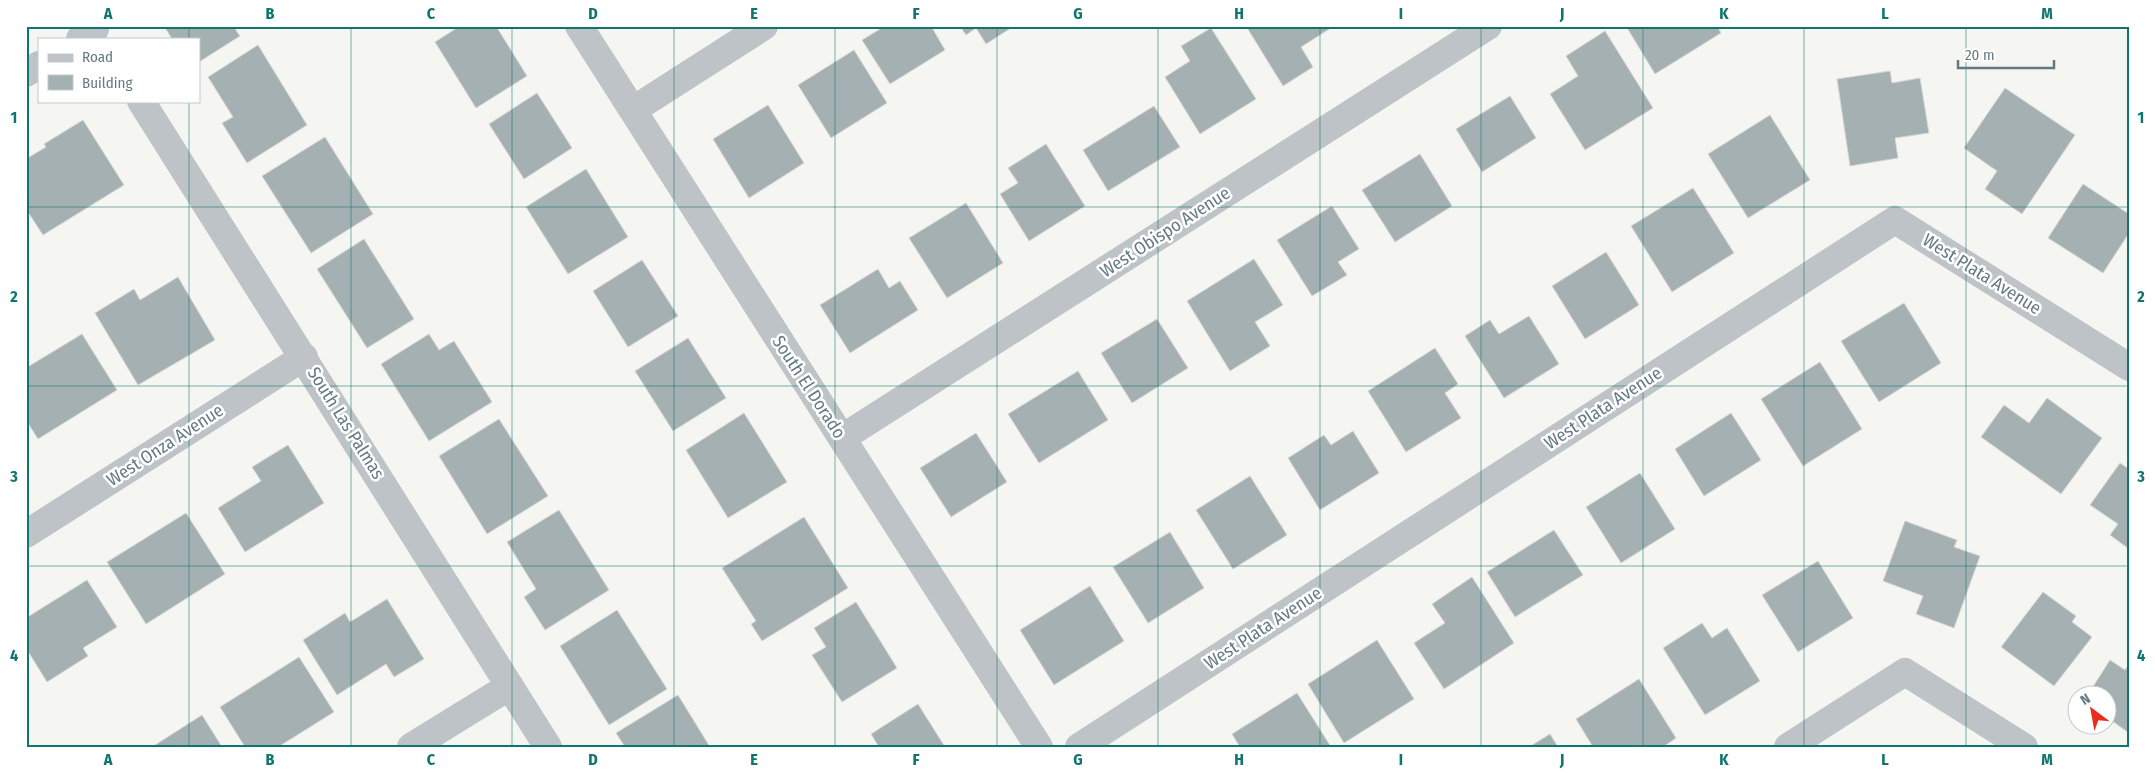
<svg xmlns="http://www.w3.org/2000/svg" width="2155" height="773" viewBox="0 0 2155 773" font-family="'Fira Sans Condensed',sans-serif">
<rect width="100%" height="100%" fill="#f5f5f1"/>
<path fill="#a5b0b3" stroke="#d7d6d4" d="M164 26H233L240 36 199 62V39H172Z
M460 26H496L527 76 476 108 435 42Z
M885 26H931L945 50 890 84 862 40Z
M960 26H1014L986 44 976 28 966 35Z
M1246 26H1334L1301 47 1313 67 1283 86Z
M1626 26H1717L1721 33 1655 74Z
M1211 28 1256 99 1200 134 1165 77 1190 61 1181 46Z
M1605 31 1653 108 1585 150 1550 94 1578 76 1566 56Z
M258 45 307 125 247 163 222 123 233 117 208 77Z
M854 50 887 103 831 138 798 85Z
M1890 71 1892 83 1920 78 1929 133 1895 138 1898 158 1850 166 1837 79Z
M2005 88 2075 135 2022 214 1985 189 1997 171 1964 148Z
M537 93 572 148 524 179 489 124Z
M1510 96 1536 138 1482 172 1456 129Z
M768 105 804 163 749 198 713 139Z
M1154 106 1180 147 1108 191 1083 150Z
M1770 115 1810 180 1748 218 1708 154Z
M83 120 124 185 43 235 26 209V159L46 147 44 144Z
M325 137 373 214 311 253 262 176Z
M1046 144 1085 206 1029 241 1000 194 1018 183 1008 168Z
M1420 154 1452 206 1395 242 1362 190Z
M586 169 628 237 568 274 526 207Z
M2083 184 2129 214V233L2103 273 2048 238Z
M1693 188 1734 253 1672 292 1631 226Z
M966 203 1003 263 947 298 909 238Z
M1332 206 1359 249 1338 262 1347 275 1312 296 1277 240Z
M364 239 414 319 367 348 317 269Z
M1606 252 1639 305 1585 339 1552 286Z
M1254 259 1283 305 1255 322 1270 346 1230 371 1187 301Z
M642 260 678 316 628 347 593 291Z
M878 269 889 288 900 281 918 310 850 353 820 305Z
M178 277 215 340 138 385 95 313 134 289 140 300Z
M1904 303 1941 363 1879 402 1841 341Z
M1529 316 1559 364 1504 398 1465 336 1490 320 1499 334Z
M1157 319 1188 368 1132 403 1101 353Z
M82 334 117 390 38 439 26 420V368Z
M429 334 439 350 454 341 492 402 429 441 381 364Z
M688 338 726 398 673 431 635 371Z
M1435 348 1458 384 1445 393 1461 418 1406 452 1368 391Z
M1820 362 1862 429 1803 466 1761 399Z
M1078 371 1108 420 1039 463 1008 414Z
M2047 398 2102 438 2061 494 1981 437 2004 405 2029 423Z
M744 413 787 482 728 518 686 450Z
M1731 413 1761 460 1704 496 1675 449Z
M499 419 548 496 487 534 439 456Z
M1353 431 1379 473 1320 510 1288 458 1324 435 1331 445Z
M976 433 1007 482 951 517 920 468Z
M288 445 324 503 245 552 218 508 261 481 252 467Z
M2120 463 2129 469V549L2110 535 2118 524 2090 505Z
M1640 473 1675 529 1621 563 1586 507Z
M1250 476 1287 535 1233 569 1196 510Z
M559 510 609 590 545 630 524 597 536 589 507 542Z
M186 513 225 574 146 624 107 562Z
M804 517 848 588 762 641 751 624 756 621 722 568Z
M1905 521 1957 540 1954 547 1980 556 1954 628 1916 614 1923 596 1883 581Z
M1554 530 1583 575 1515 617 1487 572Z
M1170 532 1204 588 1148 623 1113 567Z
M1818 561 1853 618 1798 652 1762 595Z
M1472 577 1514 643 1444 689 1414 643 1445 623 1432 604Z
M87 580 117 627 83 648 88 656 47 682 26 648V618Z
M1090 586 1124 641 1054 685 1020 630Z
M2043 592 2076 616 2072 622 2092 637 2054 686 2001 647Z
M387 599 424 659 394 677 386 664 337 695 303 640 345 613 350 622Z
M856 602 897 668 842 702 812 655 826 647 814 628Z
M617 610 667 689 609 725 560 646Z
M1702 623 1712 638 1727 628 1760 681 1705 715 1663 648Z
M1377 640 1414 699 1344 743 1308 684Z
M299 657 334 712 278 747H245L220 707Z
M2110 660 2125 670 2129 664V733L2108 718V696H2087Z
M1639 679 1676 738 1663 747H1593L1576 719Z
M1297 693 1331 747H1240L1232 734Z
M678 695 710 747H625L616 733Z
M918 704 945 747H879L871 734Z
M202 715 222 747H152Z
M1550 734 1558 747H1529Z"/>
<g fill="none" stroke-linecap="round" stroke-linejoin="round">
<path stroke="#bdc3c6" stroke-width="28" d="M579 26 1039 747
M80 39 95 29
M26 73 39 65
M141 101 548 747
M633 110 764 26
M842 438 1488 26
M26 534 304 357
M411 747 510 686
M1079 747 1895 220 2129 367
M1788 747 1905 672 2024 747"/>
</g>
<path fill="none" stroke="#0f766e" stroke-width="1" stroke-opacity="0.55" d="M189 26V39M351 26V747M512 26V747M674 26V747M835 26V747M997 26V747M1158 26V747M1320 26V747M1481 26V747M1643 26V747M1804 26V747M1966 26V747M189 101V747M26 207H2129M26 386H2129M26 566H2129"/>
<g text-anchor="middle" stroke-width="5" stroke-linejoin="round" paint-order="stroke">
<g font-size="18" fill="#637a83" stroke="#fff">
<text transform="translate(1165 232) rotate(-33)" y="6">West Obispo Avenue</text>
<text transform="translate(1982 274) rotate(32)" y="6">West Plata Avenue</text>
<text transform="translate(809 387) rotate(57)" y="6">South El Dorado</text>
<text transform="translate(1603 408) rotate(-33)" y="6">West Plata Avenue</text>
<text transform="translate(346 423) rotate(58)" y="6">South Las Palmas</text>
<text transform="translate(165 445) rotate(-33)" y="6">West Onza Avenue</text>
<text transform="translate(1263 628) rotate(-33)" y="6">West Plata Avenue</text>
</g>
</g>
<rect width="2155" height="773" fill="none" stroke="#ffffff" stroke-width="55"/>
<rect x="38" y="38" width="162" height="65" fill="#ffffff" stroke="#c1cacd"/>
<rect x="48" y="54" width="25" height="8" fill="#bdc3c6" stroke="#c1cacd"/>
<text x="82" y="62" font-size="15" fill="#637a83">Road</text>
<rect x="48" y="75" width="25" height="15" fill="#a5b0b3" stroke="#c1cacd"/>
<text x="82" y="88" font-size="15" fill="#637a83">Building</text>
<g transform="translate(2092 710) rotate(328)"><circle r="24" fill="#ffffff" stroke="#c1cacd"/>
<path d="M0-4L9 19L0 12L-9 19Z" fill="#e72f1f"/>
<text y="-8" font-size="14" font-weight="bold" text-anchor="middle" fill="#637a83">N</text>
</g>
<path d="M1958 60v8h96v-8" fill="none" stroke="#637a83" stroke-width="2.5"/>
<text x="1965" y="60" font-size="15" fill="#637a83" stroke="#ffffff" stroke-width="4" paint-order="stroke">20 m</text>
<rect x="28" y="28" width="2100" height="718" fill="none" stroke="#0f766e" stroke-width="2"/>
<g font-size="16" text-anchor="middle" font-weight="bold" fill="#0f766e">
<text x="108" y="19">A</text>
<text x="270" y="19">B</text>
<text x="431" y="19">C</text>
<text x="593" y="19">D</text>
<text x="754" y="19">E</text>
<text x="916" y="19">F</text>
<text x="1078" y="19">G</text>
<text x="1239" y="19">H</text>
<text x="1401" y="19">I</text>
<text x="1562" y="19">J</text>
<text x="1724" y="19">K</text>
<text x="1885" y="19">L</text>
<text x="2047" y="19">M</text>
<text x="14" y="123">1</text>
<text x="2141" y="123">1</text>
<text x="14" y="302">2</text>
<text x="2141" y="302">2</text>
<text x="14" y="482">3</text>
<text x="2141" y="482">3</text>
<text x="14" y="661">4</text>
<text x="2141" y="661">4</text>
<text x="108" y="765">A</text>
<text x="270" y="765">B</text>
<text x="431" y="765">C</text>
<text x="593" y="765">D</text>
<text x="754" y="765">E</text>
<text x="916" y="765">F</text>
<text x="1078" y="765">G</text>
<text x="1239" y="765">H</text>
<text x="1401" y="765">I</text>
<text x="1562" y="765">J</text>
<text x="1724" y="765">K</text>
<text x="1885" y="765">L</text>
<text x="2047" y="765">M</text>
</g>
</svg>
